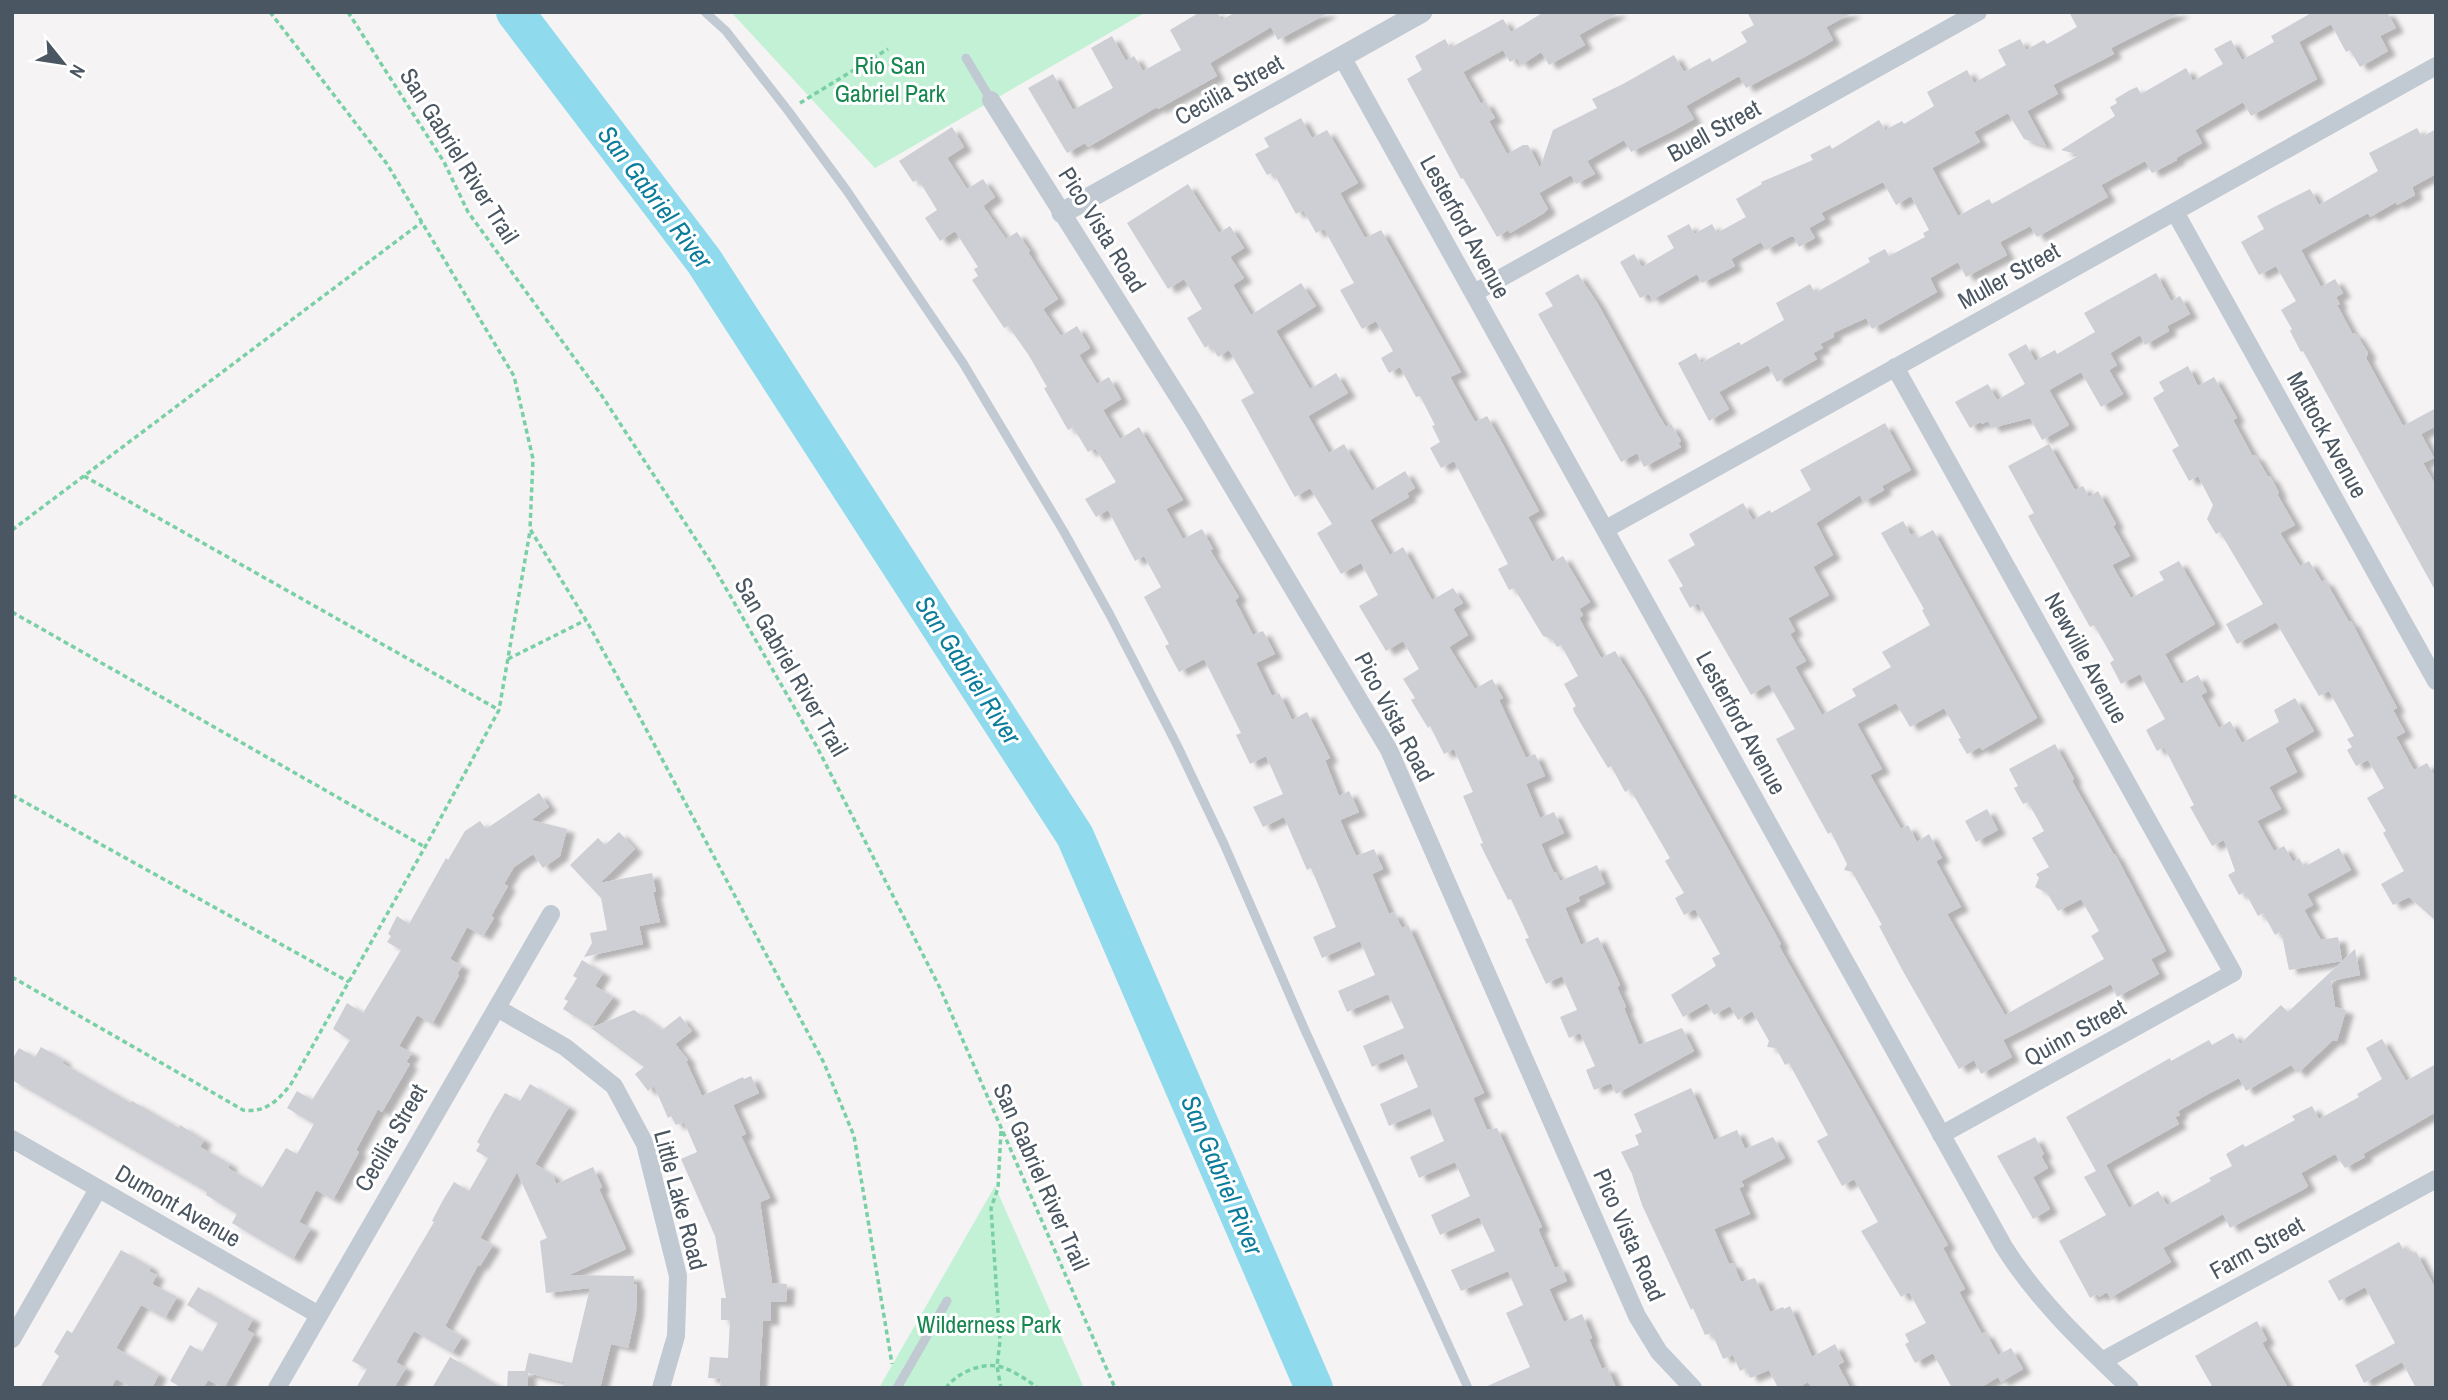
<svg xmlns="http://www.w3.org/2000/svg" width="2448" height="1400" viewBox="0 0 2448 1400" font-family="'Archivo Narrow',sans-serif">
<defs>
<filter id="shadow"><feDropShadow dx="8" dy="4.5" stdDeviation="2" flood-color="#0004"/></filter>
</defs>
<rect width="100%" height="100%" fill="#f5f3f3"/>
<path fill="#c3f1d5" d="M731 12H1146L875 168Z
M995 1186 1084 1388H879Z"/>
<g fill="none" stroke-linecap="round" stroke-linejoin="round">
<path stroke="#90daee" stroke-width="38" d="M515 12 704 261 1075 836 1314 1388"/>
</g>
<path fill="#cdcfd5" filter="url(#shadow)" d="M1200 12H1217L1221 20 1236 12H1330L1278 40 1271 27 1210 63 1217 76 1158 109 1157 107 1088 147 1085 143 1067 153 1028 88 1053 74 1073 110 1113 88 1091 48 1112 36 1126 61 1134 56 1143 71 1181 50 1170 30Z
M1544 12H1620L1579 35 1585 45 1549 65 1541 52 1521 65 1517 58 1510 62 1503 50 1463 72 1481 104 1485 101 1495 118 1489 121 1507 154 1523 145H1528L1540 168 1553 130 1597 108 1592 99 1623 84 1674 55 1684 72 1710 58 1712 62 1747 42 1741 32 1754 25 1747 12H1854L1826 27 1833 40 1808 55 1746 88 1739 76 1686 106 1694 119 1671 132 1631 152 1624 140 1587 161 1595 174 1576 184 1571 175 1539 193 1548 209 1544 213 1510 233 1508 230 1497 237 1463 178 1461 179 1407 79 1422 70 1415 56 1445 39 1450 48 1503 19 1511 32Z
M2069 12H2182L2111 48 2114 54 2053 85 2058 94 2027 111 2046 146 2024 139 2008 113 1974 132 1980 142 1932 168 1958 216 1989 199 1992 204 2080 155 2061 150 2115 116 2110 107 2117 103 2115 99 2130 90 2137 87 2141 94 2186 68 2193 81 2223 64 2214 49 2231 40 2242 60 2274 42 2271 36 2313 12H2387L2396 28 2380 36 2388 51 2360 67 2350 50 2346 52 2331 24 2299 42 2317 79 2251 116 2243 102 2195 130 2202 143 2176 158 2177 160 2152 173 2145 161 2101 185 2108 197 2037 237 2030 226 2000 242 2007 255 1966 277 1958 262 1930 278 1937 292 1872 329 1866 318 1833 333 1834 337 1820 344 1823 348 1813 353 1817 359 1777 382 1768 365 1719 392 1729 409 1709 421 1678 363 1696 353 1701 363 1739 342 1741 345 1784 320 1776 303 1810 284 1815 293 1870 262 1868 258 1885 249 1889 256 1925 237 1923 233 1929 230 1911 196 1896 205 1883 182 1821 213 1825 219 1809 228 1815 238 1799 247 1794 237 1791 236 1766 250 1761 242 1731 259 1735 266 1702 283 1697 274 1652 300 1649 294 1640 298 1620 262 1634 254 1642 267 1674 248 1667 236 1689 224 1694 234 1712 224 1717 233 1746 217 1736 199 1762 184 1761 182 1813 160 1810 155 1830 145 1832 149 1879 120 1885 130 1902 121 1904 124 1934 106 1927 92 1967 70 1974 83 2006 65 1998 50 2020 39 2026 50 2044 40 2047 44 2077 27Z
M1301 118 1312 138 1327 130 1358 183 1340 193 1365 238 1381 230 1461 372 1450 377 1475 422 1487 416 1501 441 1539 511 1528 517 1552 562 1563 556 1590 602 1579 609 1583 615 1579 618 1601 658 1615 651 1643 696 1781 944 1779 946 1948 1245 1943 1248 1965 1289 1959 1292 1982 1334 1985 1332 1998 1355 2011 1348 2023 1369 2001 1382 1998 1377 1980 1388H1952L1933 1353 1915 1363 1905 1344 1909 1342 1905 1334 1926 1323 1909 1292 1901 1297 1861 1231 1878 1222 1854 1179 1842 1186 1817 1141 1828 1135 1789 1063 1785 1065 1776 1048 1767 1047 1769 1041 1752 1011 1738 1020 1730 1006 1714 1015 1707 1003 1683 1017 1671 995 1716 966 1712 958 1720 954 1695 909 1684 915 1675 898 1684 893 1665 861 1670 858 1630 789 1625 792 1611 766 1608 768 1574 712 1573 708 1576 706 1564 684 1578 676 1561 645 1557 647 1552 639 1543 636 1514 588 1509 590 1498 569 1508 564 1454 461 1441 468 1430 448 1440 442 1432 426 1435 425 1420 396 1416 397 1400 367 1389 373 1381 358 1393 351 1376 321 1362 329 1340 290 1354 283 1324 229 1316 233 1303 210 1296 214 1273 172 1267 175 1255 154 1269 147 1264 138Z
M952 127 964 147 947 158 967 189 983 179 995 197 983 206 1006 239 1017 232 1030 251 1028 252 1058 299 1043 309 1061 336 1077 326 1090 348 1079 355 1097 384 1109 377 1121 399 1103 410 1120 439 1139 427 1183 500 1166 509 1183 539 1202 529 1213 549 1210 550 1239 597 1235 600 1253 635 1263 631 1275 654 1256 663 1272 696 1279 693 1292 720 1307 712 1330 758 1325 760 1339 796 1349 791 1359 812 1340 820 1356 856 1374 849 1383 869 1372 874 1389 914 1394 912 1402 928 1408 925 1484 1093 1473 1098 1487 1130 1497 1128 1542 1227 1538 1229 1555 1268 1560 1266 1567 1281 1549 1289 1564 1322 1582 1314 1592 1338 1589 1339 1602 1369 1607 1367 1616 1388H1483L1530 1367 1506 1313 1523 1305 1508 1271 1461 1291 1451 1270 1495 1251 1479 1217 1440 1235 1431 1215 1470 1196 1455 1162 1419 1178 1410 1157 1444 1141 1430 1108 1389 1126 1380 1104 1418 1087 1403 1053 1372 1067 1363 1046 1404 1028 1388 994 1347 1012 1338 991 1375 975 1360 941 1322 958 1313 937 1336 927 1311 868 1307 870 1284 817 1263 827 1253 807 1283 794 1266 756 1250 764 1236 735 1241 733 1204 659 1179 672 1165 646 1169 644 1144 597 1161 587 1144 556 1135 561 1108 510 1096 517 1085 499 1116 482 1095 448 1088 452 1073 427 1068 430 1044 388 1047 387 1028 354 1008 326 1004 328 972 280 978 276 974 269 978 267 955 231 940 241 925 218 937 210 918 179 913 182 899 161Z
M2417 128 2422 137 2436 129V174L2412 187 2415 195 2397 205 2396 202 2370 217 2368 213 2301 250 2321 287 2335 279 2343 293 2336 297 2340 304 2337 305 2352 333 2356 334 2368 353 2366 358 2403 426 2436 408V426L2421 434 2434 458 2423 463 2436 486V592L2303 351 2301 352 2290 331 2292 329 2281 310 2296 301 2276 266 2259 275 2241 242 2264 229 2257 216 2276 206 2310 189 2319 205 2378 171 2369 153Z
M1188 184 1219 233 1230 226 1244 248 1230 257 1244 278 1233 285 1251 315 1301 283 1316 306 1276 331 1310 389 1336 373 1348 393 1308 416 1329 453 1344 444 1372 491 1405 471 1415 488 1407 493 1409 497 1370 520 1390 555 1403 547 1432 600 1453 588 1463 603 1453 609 1468 635 1449 647 1475 689 1492 679 1503 698 1499 700 1526 758 1535 754 1545 776 1526 784 1540 818 1554 812 1564 833 1541 844 1554 873 1556 872 1560 881 1597 865 1605 884 1578 897 1580 901 1565 908 1581 945 1598 937 1620 985 1617 987 1626 1007 1624 1008 1639 1045 1682 1028 1694 1051 1616 1094 1611 1083 1594 1090 1586 1070 1595 1066 1580 1033 1569 1038 1560 1017 1577 1010 1562 976 1546 984 1525 939 1529 938 1511 899 1508 900 1480 844 1483 843 1463 796 1473 792 1454 749 1444 754 1430 726 1428 728 1411 700 1415 698 1403 679 1419 669 1403 641 1386 651 1359 606 1378 595 1361 563 1341 574 1317 533 1332 524 1310 488 1295 497 1292 492 1241 400 1254 393 1229 350 1218 357 1210 344 1205 348 1187 318 1202 309 1184 279 1168 289 1127 223Z
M2156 273 2171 301 2180 296 2190 314 2167 326 2169 331 2145 345 2140 335 2110 353 2117 365 2109 370 2123 394 2101 407 2081 372 2049 390 2069 425 2042 440 2030 418 1992 428 1988 421 1982 424 1980 422 1970 428 1955 402 1988 384 1997 400 2025 384 2008 354 2026 344 2035 361 2055 350 2057 354 2095 332 2084 313Z
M1578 274 1598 304 1659 416 1666 427 1671 424 1681 441 1678 443 1681 447 1644 467 1637 453 1621 462 1538 314 1553 306 1545 293Z
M2188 366 2198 386 2214 377 2237 418 2233 420 2252 455 2256 456 2268 477 2270 476 2279 493 2277 494 2295 525 2280 533 2300 566 2309 561 2322 582 2325 580 2349 622 2351 621 2397 708 2393 710 2405 732 2396 737 2414 770 2427 763 2436 778V921L2409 897 2393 905 2381 884 2404 871 2383 833 2386 831 2367 798 2384 788 2368 760 2356 766 2347 750 2352 747 2347 739 2354 736 2329 691 2319 696 2276 622 2237 644 2226 624 2263 604 2220 532 2216 534 2207 519 2213 505 2198 476 2189 481 2172 450 2179 446 2153 398 2164 391 2159 382Z
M1885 423 1911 470 1882 486 1884 490 1863 502 1860 495 1816 523 1833 555 1813 567 1829 595 1788 618 1795 631 1790 634 1806 661 1795 667 1822 715 1856 696 1852 689 1891 667 1882 652 1930 625 1922 610 1924 609 1881 533 1903 521 1911 535 1915 533 1918 538 1933 530 2037 718 1982 750 1980 747 1967 754 1958 739 1961 738 1944 708 1910 727 1896 703 1857 724 1882 769 1870 775 1901 829 1908 825 1917 842 1929 834 1942 858 1936 861 1961 907 1947 914 2005 1015 2104 959 2091 936 2099 931 2081 899 2058 911 2047 893 2035 887 2039 878 2036 874 2049 867 2032 838 2044 831 2028 802 2023 804 2014 788 2018 786 2009 769 2055 744 2074 779 2072 781 2114 855 2115 854 2166 951 2151 959 2159 974 2117 997 2111 984 2003 1040 2012 1057 1981 1074 1974 1060 1959 1069 1904 973 1879 926 1882 925 1852 872 1844 870 1847 864 1831 832 1828 834 1776 739 1795 729 1769 684 1751 695 1698 603 1690 608 1679 588 1683 586 1668 560 1695 545 1689 534 1743 503 1753 520 1770 510 1771 513 1811 490 1800 470Z
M2049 444 2075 490 2083 486 2089 497 2098 491 2116 524 2113 526 2130 556 2112 565 2131 598 2164 580 2159 572 2179 561 2215 624 2165 654 2181 684 2198 675 2207 692 2201 695 2219 728 2230 721 2242 743 2279 722 2274 710 2295 698 2314 731 2285 748 2297 772 2269 787 2281 809 2257 821 2274 851 2284 846 2293 862 2299 858 2304 867 2339 848 2351 870 2307 894 2313 905 2304 910 2321 940 2338 937 2342 961 2289 970 2281 931 2275 935 2263 913 2258 916 2245 892 2239 895 2228 875 2235 871 2224 840 2212 846 2190 807 2194 805 2164 747 2157 751 2146 730 2165 719 2140 674 2121 684 2110 663 2114 660 2094 625 2090 627 2035 529 2028 516 2034 513 2008 466Z
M539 793 549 807 531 820 567 829 560 856 543 868 533 854 514 867 504 884 508 886 491 916 494 918 483 936 467 927 450 959 462 966 457 974 459 975 432 1024 417 1015 399 1046 412 1053 406 1062 410 1064 382 1112 378 1109 356 1150 359 1152 334 1198 332 1199 316 1190 299 1222 311 1228 293 1259 232 1223 237 1214 206 1195 207 1192 12 1080V1060L19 1048 35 1057 41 1047 64 1060 62 1063 131 1103 132 1101 179 1128 180 1125 204 1140 200 1147 230 1164 228 1168 262 1188 286 1148 297 1154 314 1124 287 1108 297 1091 312 1100 350 1040 333 1029 347 1003 363 1013 401 950 387 942 391 936 388 934 397 916 409 924 446 858 448 860 465 831 480 821 486 829Z
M1987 809 1998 830 1976 842 1965 821Z
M619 832 635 849 600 883 652 873 656 892H653L660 922 639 926 643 944 584 957 592 943 590 933 607 930 601 898 570 865 598 838 605 845Z
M2355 949 2360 975 2331 981 2335 1007 2346 1010 2337 1041 2333 1040 2298 1073 2291 1065 2246 1091 2239 1078 2208 1094 2178 1111 2180 1115 2175 1117 2179 1124 2106 1165 2129 1208 2158 1191 2167 1205 2211 1181 2209 1178 2232 1166 2226 1154 2243 1144 2245 1147 2295 1120 2292 1116 2312 1106 2319 1119 2359 1097 2357 1094 2382 1079 2366 1048 2382 1039 2406 1081 2436 1064V1112L2363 1154 2365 1157 2345 1168 2335 1154 2301 1173 2308 1186 2306 1188 2230 1228 2223 1214 2163 1248 2171 1262 2110 1298 2107 1292 2099 1297 2097 1294 2090 1298 2059 1241 2106 1215 2084 1177 2096 1171 2066 1117 2170 1058 2171 1061 2209 1040 2212 1045 2233 1033 2240 1044 2281 1005 2288 1012Z
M582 960 603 973 595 986 613 997 592 1027 563 1009 568 1001 564 999 577 978 573 976Z
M634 1010 662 1030 680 1016 692 1031 675 1044 688 1060 686 1061 702 1096 743 1077 744 1079 751 1076 759 1093 733 1105 746 1134 741 1136 770 1198 760 1202 772 1283 787 1284 786 1302H771V1321H763L759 1388H720L721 1379 708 1378 710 1357 728 1358 730 1320H721V1298H726L715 1236 681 1159 697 1152 684 1122 676 1125 671 1116 668 1118 654 1086 648 1091 635 1074 644 1067 591 1028Z
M530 1084 569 1107 535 1164 553 1175 556 1184 593 1167 602 1187 599 1189 626 1249 569 1275 634 1276V1284H637L636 1312 628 1348 611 1344 600 1388H564V1382L528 1373V1388H507L508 1371H525L529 1353 572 1363 590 1288 546 1293 540 1241 547 1238 517 1172 480 1238 493 1245 480 1266 478 1265 445 1326 462 1337 452 1353 414 1331 396 1362 406 1368 394 1388H356L367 1369 352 1361 434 1222 432 1221 443 1200 454 1182 469 1191 488 1158 476 1151 480 1144 477 1142 494 1111 505 1093 520 1101Z
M1691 1088 1714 1140 1737 1130 1745 1149 1773 1137 1785 1158 1741 1181 1744 1186 1739 1188 1750 1214 1714 1229 1729 1264 1733 1263 1741 1282 1755 1278 1770 1312 1783 1307 1784 1309 1790 1306 1812 1357 1835 1344 1844 1362 1838 1365 1850 1388H1812L1808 1382 1797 1388H1778L1769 1370 1750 1378 1746 1368 1740 1371 1733 1355 1723 1359 1712 1333 1705 1335 1693 1308 1691 1310 1642 1205 1632 1174 1621 1152 1639 1145 1635 1135 1642 1132 1634 1114Z
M2035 1137 2044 1154 2041 1156 2048 1168 2033 1177 2050 1209 2033 1219 1997 1156Z
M2399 1242 2403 1249 2406 1247 2411 1255 2416 1252 2436 1290V1388H2416L2402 1362 2364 1383 2355 1365 2395 1343 2365 1287 2339 1301 2328 1281Z
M121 1250 151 1267 149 1271 157 1275 152 1284 177 1297 165 1318 141 1305 116 1348 159 1374 152 1388H133L116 1379 111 1388H40L59 1356 54 1352 67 1330 72 1333Z
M198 1287 253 1319 247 1330 254 1334 224 1388 208 1380 203 1388H182L170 1381 190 1345 202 1352 218 1323 187 1305Z
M2257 1321 2267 1340 2262 1343 2288 1388H2213L2195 1356Z
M450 1357 502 1388H432Z"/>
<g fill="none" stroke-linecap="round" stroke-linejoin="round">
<path stroke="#7ad0a6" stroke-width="3.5" stroke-dasharray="5 3.5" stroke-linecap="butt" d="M270 12 387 164 514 376 533 459 530 529 586 620 638 714 824 1063 854 1136 892 1364
M348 12 444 162 468 212 602 396 712 564 817 747 940 988 1115 1388
M800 103 888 49
M84 476 499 710
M12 530 422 222
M12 612 425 847
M508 659 586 620
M12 795 349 982
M12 977 243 1110C265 1113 278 1101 291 1084L425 847 499 710 530 531
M1001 1131 998 1188 991 1208 1000 1341 997 1366 1001 1388
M946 1388C955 1374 980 1363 997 1366 1010 1368 1027 1380 1038 1388"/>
<path stroke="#c1cad2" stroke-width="9" d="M705 12 726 31 789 112 847 191 963 363 1064 532 1110 615 1177 745 1224 844 1304 1028 1468 1388
M966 58 991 100
M897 1388 947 1301"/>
<path stroke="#c1cad2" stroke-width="18" d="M1342 57 2004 1247C2038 1301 2084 1344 2130 1388
M991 100 1192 419 1389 750 1637 1316 1659 1352 1693 1388
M2175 212 2436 681
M1474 293 1978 12
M1895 367 2233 973 1941 1135
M1606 529 2436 66
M497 1008 565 1047 614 1086 645 1144 678 1276 676 1336 661 1388
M12 1139 319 1315
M12 1339 98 1189
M2102 1361 2436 1179
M277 1388 551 914"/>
<path stroke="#c1cad2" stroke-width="21" d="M1062 213 1422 12"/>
</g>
<g text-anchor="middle" stroke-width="6" stroke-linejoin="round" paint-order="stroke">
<g font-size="24" fill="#17864f" stroke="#fff">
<text x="890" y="74">Rio San<tspan x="890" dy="28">Gabriel Park</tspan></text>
<text x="989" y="1333">Wilderness Park</text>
</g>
<g font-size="24" fill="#4a5661" stroke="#fff">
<text transform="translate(1229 90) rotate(-29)" y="8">Cecilia Street</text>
<text transform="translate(1714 131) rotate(-29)" y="8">Buell Street</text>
<text transform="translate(459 156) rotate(58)" y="8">San Gabriel River Trail</text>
<text transform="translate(1465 227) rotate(61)" y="8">Lesterford Avenue</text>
<text transform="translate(1102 230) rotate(58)" y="8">Pico Vista Road</text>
<text transform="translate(2009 276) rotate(-29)" y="8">Muller Street</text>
<text transform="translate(2327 435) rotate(61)" y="8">Mattock Avenue</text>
<text transform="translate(2086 658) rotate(61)" y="8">Newville Avenue</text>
<text transform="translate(791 667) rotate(60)" y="8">San Gabriel River Trail</text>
<text transform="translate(1394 717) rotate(62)" y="8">Pico Vista Road</text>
<text transform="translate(1741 723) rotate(61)" y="8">Lesterford Avenue</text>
<text transform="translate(2075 1033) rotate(-29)" y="8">Quinn Street</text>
<text transform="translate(391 1138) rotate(-60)" y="8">Cecilia Street</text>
<text transform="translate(1041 1177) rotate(66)" y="8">San Gabriel River Trail</text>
<text transform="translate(680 1200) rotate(75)" y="8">Little Lake Road</text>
<text transform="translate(178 1206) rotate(30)" y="8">Dumont Avenue</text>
<text transform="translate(1629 1235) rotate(66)" y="8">Pico Vista Road</text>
<text transform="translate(2257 1248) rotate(-29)" y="8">Farm Street</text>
</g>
<g font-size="26" font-style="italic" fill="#0c7c9b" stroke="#fff">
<text transform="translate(655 197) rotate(53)" y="9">San Gabriel River</text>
<text transform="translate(968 670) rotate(57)" y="9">San Gabriel River</text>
<text transform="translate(1222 1175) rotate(67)" y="9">San Gabriel River</text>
</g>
</g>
<rect width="2448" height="1400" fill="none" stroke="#4a5661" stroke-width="28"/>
<g transform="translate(63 63) rotate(120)" stroke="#ffffff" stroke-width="5" paint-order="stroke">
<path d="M0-5L12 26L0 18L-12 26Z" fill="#4a5661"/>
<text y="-10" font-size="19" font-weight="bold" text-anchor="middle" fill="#4a5661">N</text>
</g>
</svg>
